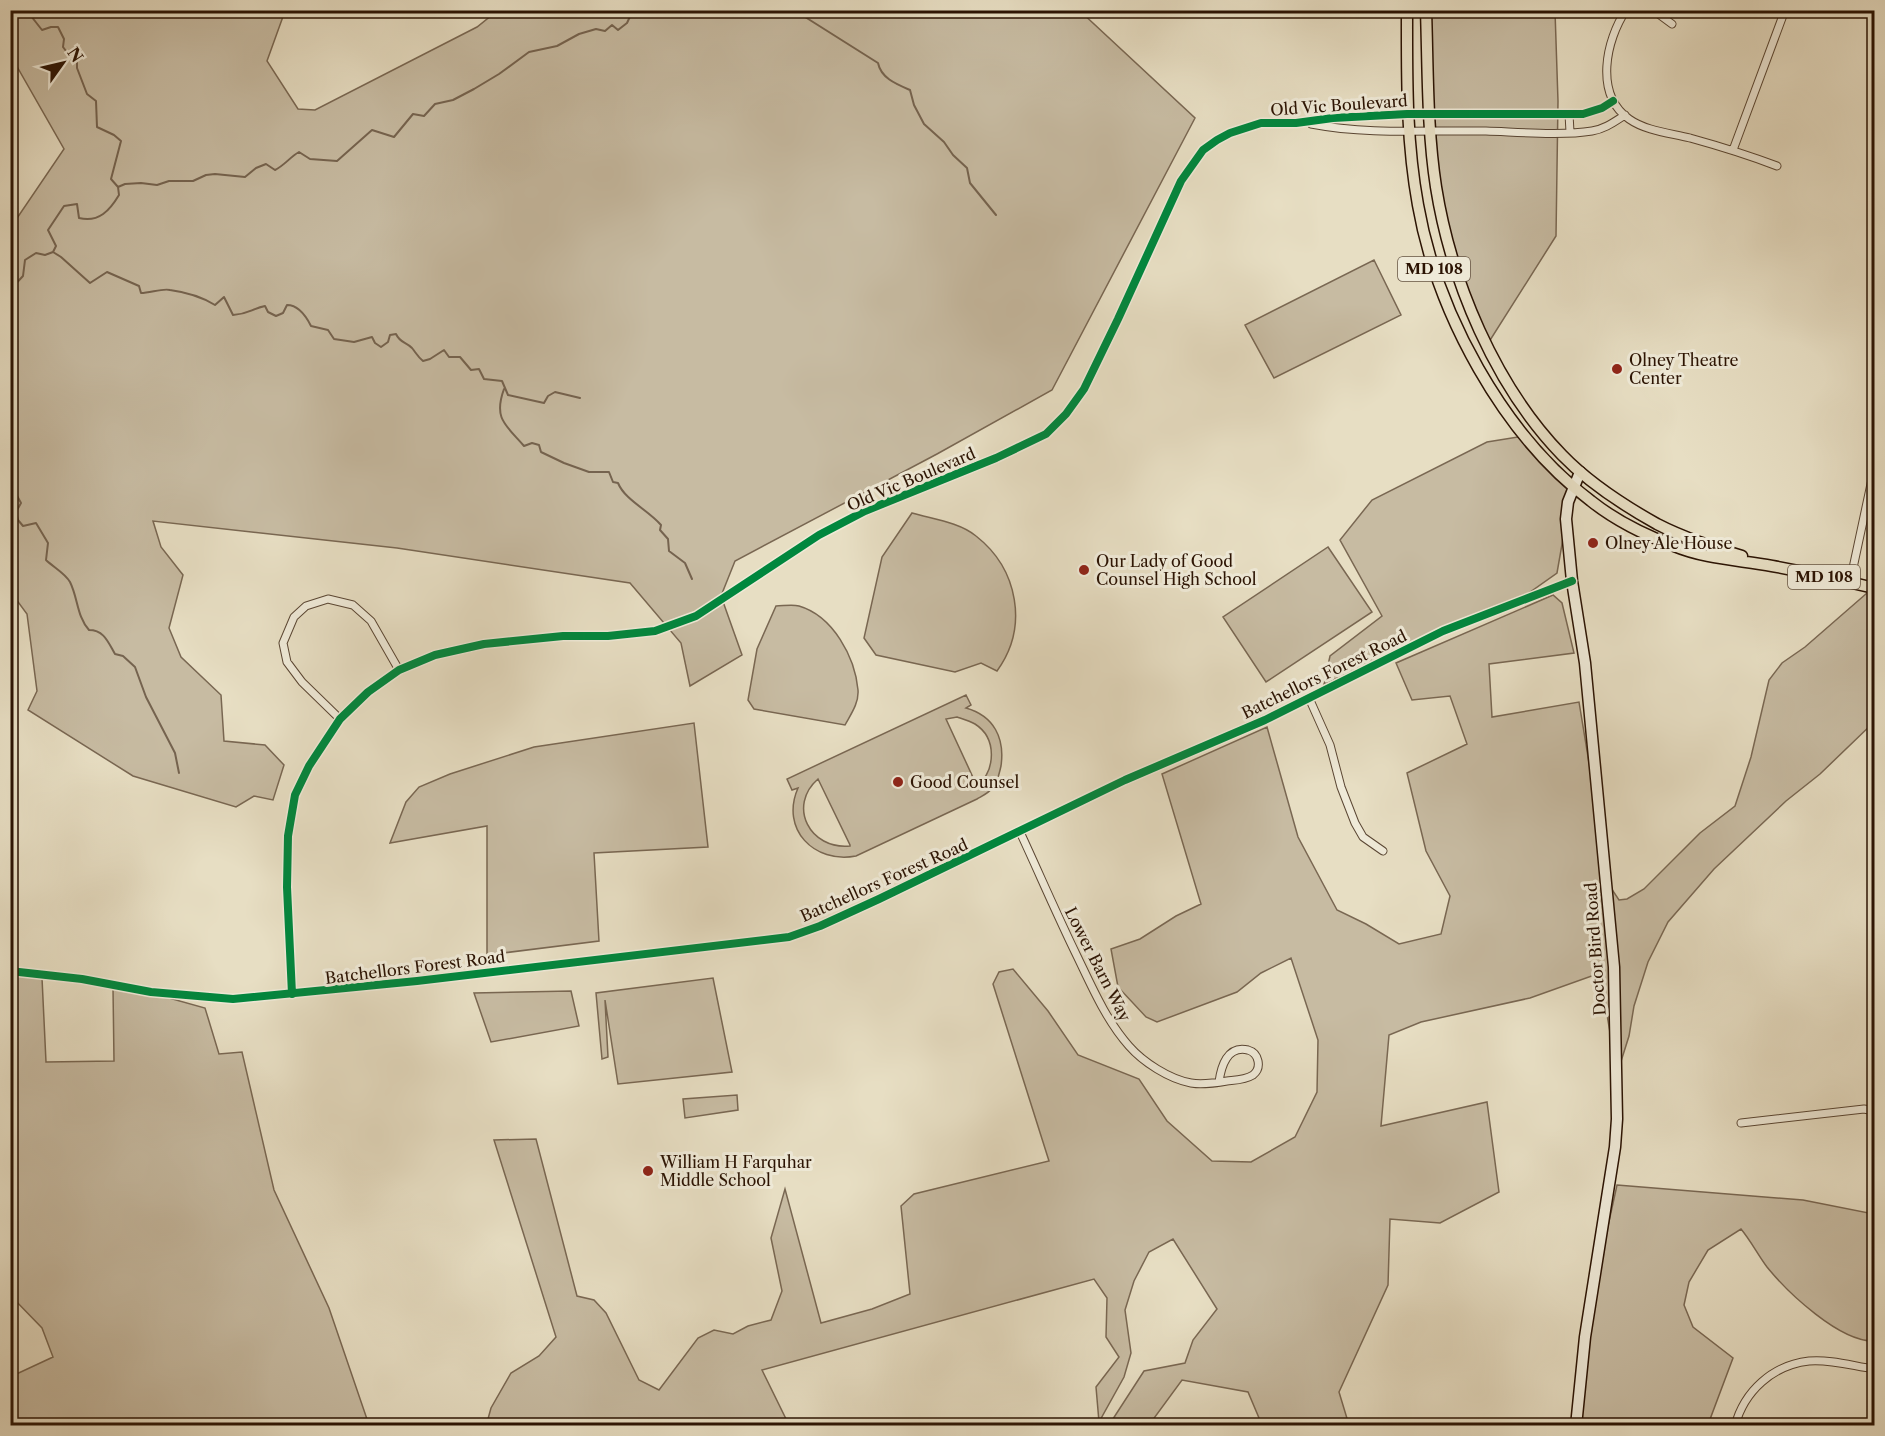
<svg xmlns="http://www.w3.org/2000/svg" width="1885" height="1436" viewBox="0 0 1885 1436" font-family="'Libre Caslon Text',serif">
<rect width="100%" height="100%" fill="#e7dec3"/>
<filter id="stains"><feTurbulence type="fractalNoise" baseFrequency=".00333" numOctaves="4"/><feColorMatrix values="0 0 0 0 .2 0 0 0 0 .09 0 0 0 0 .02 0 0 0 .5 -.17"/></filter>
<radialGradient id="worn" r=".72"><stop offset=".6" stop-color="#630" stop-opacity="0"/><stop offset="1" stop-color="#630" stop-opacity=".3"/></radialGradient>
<path fill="#c7bba2" stroke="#796752" stroke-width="1.5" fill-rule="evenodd" d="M10 11H285L267 61 298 109 315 110 477 27 497 11H1080L1195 118 1052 390 937 454 735 561 721 596 742 655 690 686 681 643 630 583 397 548 153 521 161 547 183 575 169 628 181 657 221 695 224 741 265 745 284 765 273 800 254 796 236 807 133 776 28 710 37 691 27 614 10 591 11 227 64 149 11 56Z
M1426 11H1555L1558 101 1556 236 1487 345 1440 212Z
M1374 260 1401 315 1274 378 1245 325Z
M1524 436 1572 487 1557 573 1519 600 1324 684 1330 656 1382 616 1340 540 1372 500 1487 442Z
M912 513C932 519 959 522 976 536 1018 569 1029 627 997 671L981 663 955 672 876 655 864 638 882 557Z
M1328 547 1372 612 1266 682 1223 617Z
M1867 593 1874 595V722L1820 774 1786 801 1714 869 1668 922 1648 962 1634 1006 1629 1036 1617 1074 1600 973 1530 998 1421 1022 1389 1035 1381 1126 1487 1102 1499 1192 1440 1223 1390 1219 1388 1285 1339 1392 1349 1425H1262L1248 1392 1182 1380 1152 1421 1146 1425H1109L1144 1371 1185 1363 1193 1340 1217 1309 1173 1239 1149 1252 1134 1281 1125 1310 1131 1353 1124 1377 1099 1422 1096 1387 1119 1357 1106 1337 1107 1298 1094 1279 762 1370 789 1425 486 1426 491 1408 511 1373 539 1356 556 1337 494 1140 536 1139 577 1296 594 1300 606 1313 639 1380 659 1390 698 1338 714 1330 733 1334 748 1326 771 1320 782 1291 771 1238 785 1189 821 1323 872 1309 910 1294 901 1206 914 1194 1049 1161 993 984 999 972 1013 969 1048 1011 1078 1055 1139 1079 1167 1121 1212 1161 1251 1162 1295 1137 1317 1092 1318 1040 1291 958 1261 973 1237 992 1157 1022 1146 1017 1118 987 1111 949 1140 939 1176 916 1201 904 1162 774 1267 727 1298 837 1337 910 1366 924 1399 944 1441 934 1450 896 1426 851 1407 773 1467 744 1450 696 1412 700 1396 663 1553 595 1562 603 1574 653 1489 664 1492 717 1579 702 1603 848 1605 879 1619 900 1627 899 1644 889 1700 833 1735 806 1751 757 1769 680 1782 663 1805 647Z
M776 606C783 606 792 604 799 606 833 616 855 657 858 690 859 703 851 714 845 725L754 709 748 700 757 649Z
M966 695 971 705 966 708C994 716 1005 738 1001 766 999 774 998 782 992 788 989 793 982 796 977 799L856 856C814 864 780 829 798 788L792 790 787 779ZM957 717C963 719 970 721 975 724 997 738 996 770 977 786L946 719ZM818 779 850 845V846C810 850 787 806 818 779Z
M694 723 708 847 594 853 599 941 487 955V826L390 843 406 802 419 787 450 774 534 747Z
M11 973 42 978 46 1062 114 1061 113 988 151 993 205 1008 219 1054 242 1052 274 1190 329 1308 369 1425H11L10 1377 53 1357 42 1328 11 1296Z
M713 978 732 1072 618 1084 605 1000 608 1057 602 1059 596 993Z
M571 991 579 1026 491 1042 474 993Z
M737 1095 738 1110 685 1118 683 1099Z
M1617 1185 1803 1200 1874 1214V1341C1840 1342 1788 1293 1767 1267 1758 1255 1751 1241 1741 1229L1708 1250 1689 1282 1684 1305 1693 1327 1733 1358 1709 1422V1425L1576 1426 1590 1308Z"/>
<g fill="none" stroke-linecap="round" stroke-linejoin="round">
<path stroke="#75634f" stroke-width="2" d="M794 10 878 63C881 78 896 84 910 90L914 105 924 124 944 142 953 155 967 168 970 183 996 215
M118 187 125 184 141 183 157 185 169 181H193L206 175 215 174 245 177 256 168 266 164 275 170C285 165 290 157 299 152L310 159 337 161 372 130 394 137 413 114 424 116 435 104 453 100 474 89 499 74 529 52 557 46 579 34 596 29 605 31 612 25 618 30 627 23 633 10
M53 252 61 257 90 283 107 272 139 286 141 293C150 293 163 288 170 290 185 292 202 297 215 305L224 297 233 315C249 314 251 309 265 306L268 312 276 316 283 313 287 305C299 305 306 316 311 326L328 330 334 339 354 342 372 337 375 343 381 347 388 342 390 335 396 334C400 343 406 342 412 348 416 353 418 357 423 361L430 359 444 350 449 357H460L471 370 479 369 484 379 502 381 508 395 544 403 548 396 555 392 580 398
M10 290 23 276 25 260 36 253 45 255 53 252 56 246 48 230 64 206 77 204 79 218C99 223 110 210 119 195L118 187 111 179 121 141 114 135 97 127 96 101 87 94 77 68V60L69 55 63 47 64 39 58 27H51L42 30 31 16 30 10
M504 389C493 419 506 425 524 446L532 443 539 445 541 452 564 463 589 472H609L613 482 618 483C625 500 648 510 661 525L660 530 668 539 669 551 685 563 692 579
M10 483 21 503 16 512 18 520 23 526 36 523 48 543 46 560C53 567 65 573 70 582 78 598 77 617 89 630 104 630 108 642 115 654L123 656 135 667 146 697 175 753 179 773"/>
<defs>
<path id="minor" d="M1626 10C1606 40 1594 94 1629 119 1646 131 1670 133 1690 138 1719 146 1748 155 1777 166
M1653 10 1672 24
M1569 114 1570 132
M1311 124C1369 135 1427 130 1486 131 1517 132 1562 136 1592 131 1605 129 1614 122 1625 115
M1733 150 1785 10
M1850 582 1874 470
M1309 698 1330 745 1341 787 1355 823 1363 837 1383 851
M340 719 302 682 287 662 283 643 294 617 306 606 328 599 353 605 371 621 399 670
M1020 832C1039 873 1057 915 1077 956 1092 987 1106 1020 1129 1046 1143 1062 1169 1079 1191 1083 1203 1085 1215 1083 1227 1081 1236 1080 1245 1080 1253 1075 1262 1068 1259 1053 1248 1050 1227 1045 1221 1067 1219 1082
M10 971 82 979 151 992 233 999 417 981 789 937 820 926 879 899 1125 780 1265 720 1443 631 1572 581
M292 994 287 887 288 836 295 795 309 766 340 719 368 692 399 670 435 655 484 644 563 636H608L655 631 696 616 819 535 865 511 996 458 1046 434 1066 414 1084 389 1118 319 1181 181 1203 150 1217 140 1230 133 1261 123H1296L1333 118 1407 114H1583L1602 108 1613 101
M1741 1123 1864 1109 1874 1111
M1735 1426C1744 1391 1773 1365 1809 1361 1830 1359 1853 1366 1874 1369"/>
<path id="secondary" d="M1576 1426 1585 1337 1615 1147 1617 1119 1614 967 1585 663 1572 581 1566 519 1568 502 1580 472"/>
<path id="primary" d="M1407 10C1407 76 1406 140 1418 205 1437 313 1503 435 1591 501 1616 521 1645 535 1674 546 1705 559 1740 560 1772 566 1806 572 1841 580 1874 588
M1426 10C1428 69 1427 129 1436 187 1451 281 1495 386 1562 455 1588 482 1623 505 1657 524 1684 538 1713 547 1742 556"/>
</defs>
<use href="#minor" stroke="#5a4633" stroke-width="9"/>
<use href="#secondary" stroke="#2b1303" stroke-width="13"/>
<use href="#primary" stroke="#2b1303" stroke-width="13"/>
<use href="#minor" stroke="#efead8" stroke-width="7"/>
<use href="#secondary" stroke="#efead8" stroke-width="10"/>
<use href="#primary" stroke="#e7dec3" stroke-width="10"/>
<defs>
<path id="cycleway" d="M10 971 82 979 151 992 233 999 417 981 789 937 820 926 879 899 1125 780 1265 720 1443 631 1572 581
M292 994 287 887 288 836 295 795 309 766 340 719 368 692 399 670 435 655 484 644 563 636H608L655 631 696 616 819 535 865 511 996 458 1046 434 1066 414 1084 389 1118 319 1181 181 1203 150 1217 140 1230 133 1261 123H1296L1333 118 1407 114H1583L1602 108 1613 101"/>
</defs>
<use href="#cycleway" stroke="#efead8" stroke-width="11"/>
<use href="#cycleway" stroke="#00873e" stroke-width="8"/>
</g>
<g fill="#8f2418" stroke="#efead8" stroke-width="2">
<circle cx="1617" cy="369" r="6"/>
<circle cx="1593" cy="543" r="6"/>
<circle cx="1084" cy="570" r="6"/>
<circle cx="898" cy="782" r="6"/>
<circle cx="648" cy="1171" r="6"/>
</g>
<g text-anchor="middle" stroke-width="6" stroke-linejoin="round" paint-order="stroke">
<g fill="#efead8" stroke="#665443" stroke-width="1.5">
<rect x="1398" y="257" width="72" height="24" rx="4.5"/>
<rect x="1788" y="565" width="72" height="24" rx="4.5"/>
</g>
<g font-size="15" font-weight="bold" fill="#2b1303">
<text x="1434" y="274">MD 108</text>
<text x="1824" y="582">MD 108</text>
</g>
<g font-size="16" fill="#2b1303" stroke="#efead8">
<text transform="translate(1339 105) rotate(-4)" y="6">Old Vic Boulevard</text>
<text transform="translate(911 479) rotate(-23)" y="6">Old Vic Boulevard</text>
<text transform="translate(1324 674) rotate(-26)" y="6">Batchellors Forest Road</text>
<text transform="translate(884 880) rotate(-24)" y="6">Batchellors Forest Road</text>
<text transform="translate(1595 949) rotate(-94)" y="6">Doctor Bird Road</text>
<text transform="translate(1098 964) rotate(63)" y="6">Lower Barn Way</text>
<text transform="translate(415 967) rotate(-7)" y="6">Batchellors Forest Road</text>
</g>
<g font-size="16" fill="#2b1303" stroke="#efead8" text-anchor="start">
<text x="1629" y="366">Olney Theatre<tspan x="1629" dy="18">Center</tspan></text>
<text x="1605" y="549">Olney Ale House</text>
<text x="1096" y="567">Our Lady of Good<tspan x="1096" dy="18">Counsel High School</tspan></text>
<text x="910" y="788">Good Counsel</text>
<text x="660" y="1168">William H Farquhar<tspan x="660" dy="18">Middle School</tspan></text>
</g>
</g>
<rect width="1885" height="1436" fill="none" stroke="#e7dec3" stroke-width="36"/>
<rect x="12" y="12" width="1861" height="1412" fill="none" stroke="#2b1303" stroke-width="3"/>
<rect x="18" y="18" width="1849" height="1400" fill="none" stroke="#2b1303" stroke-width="1.5"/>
<g transform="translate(63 63) rotate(56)" stroke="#efead8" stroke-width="4.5" paint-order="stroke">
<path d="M0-4.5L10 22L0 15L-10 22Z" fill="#2b1303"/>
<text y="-9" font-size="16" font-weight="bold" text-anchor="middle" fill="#2b1303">N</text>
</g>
<rect width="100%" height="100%" filter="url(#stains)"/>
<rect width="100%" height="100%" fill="url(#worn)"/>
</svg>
